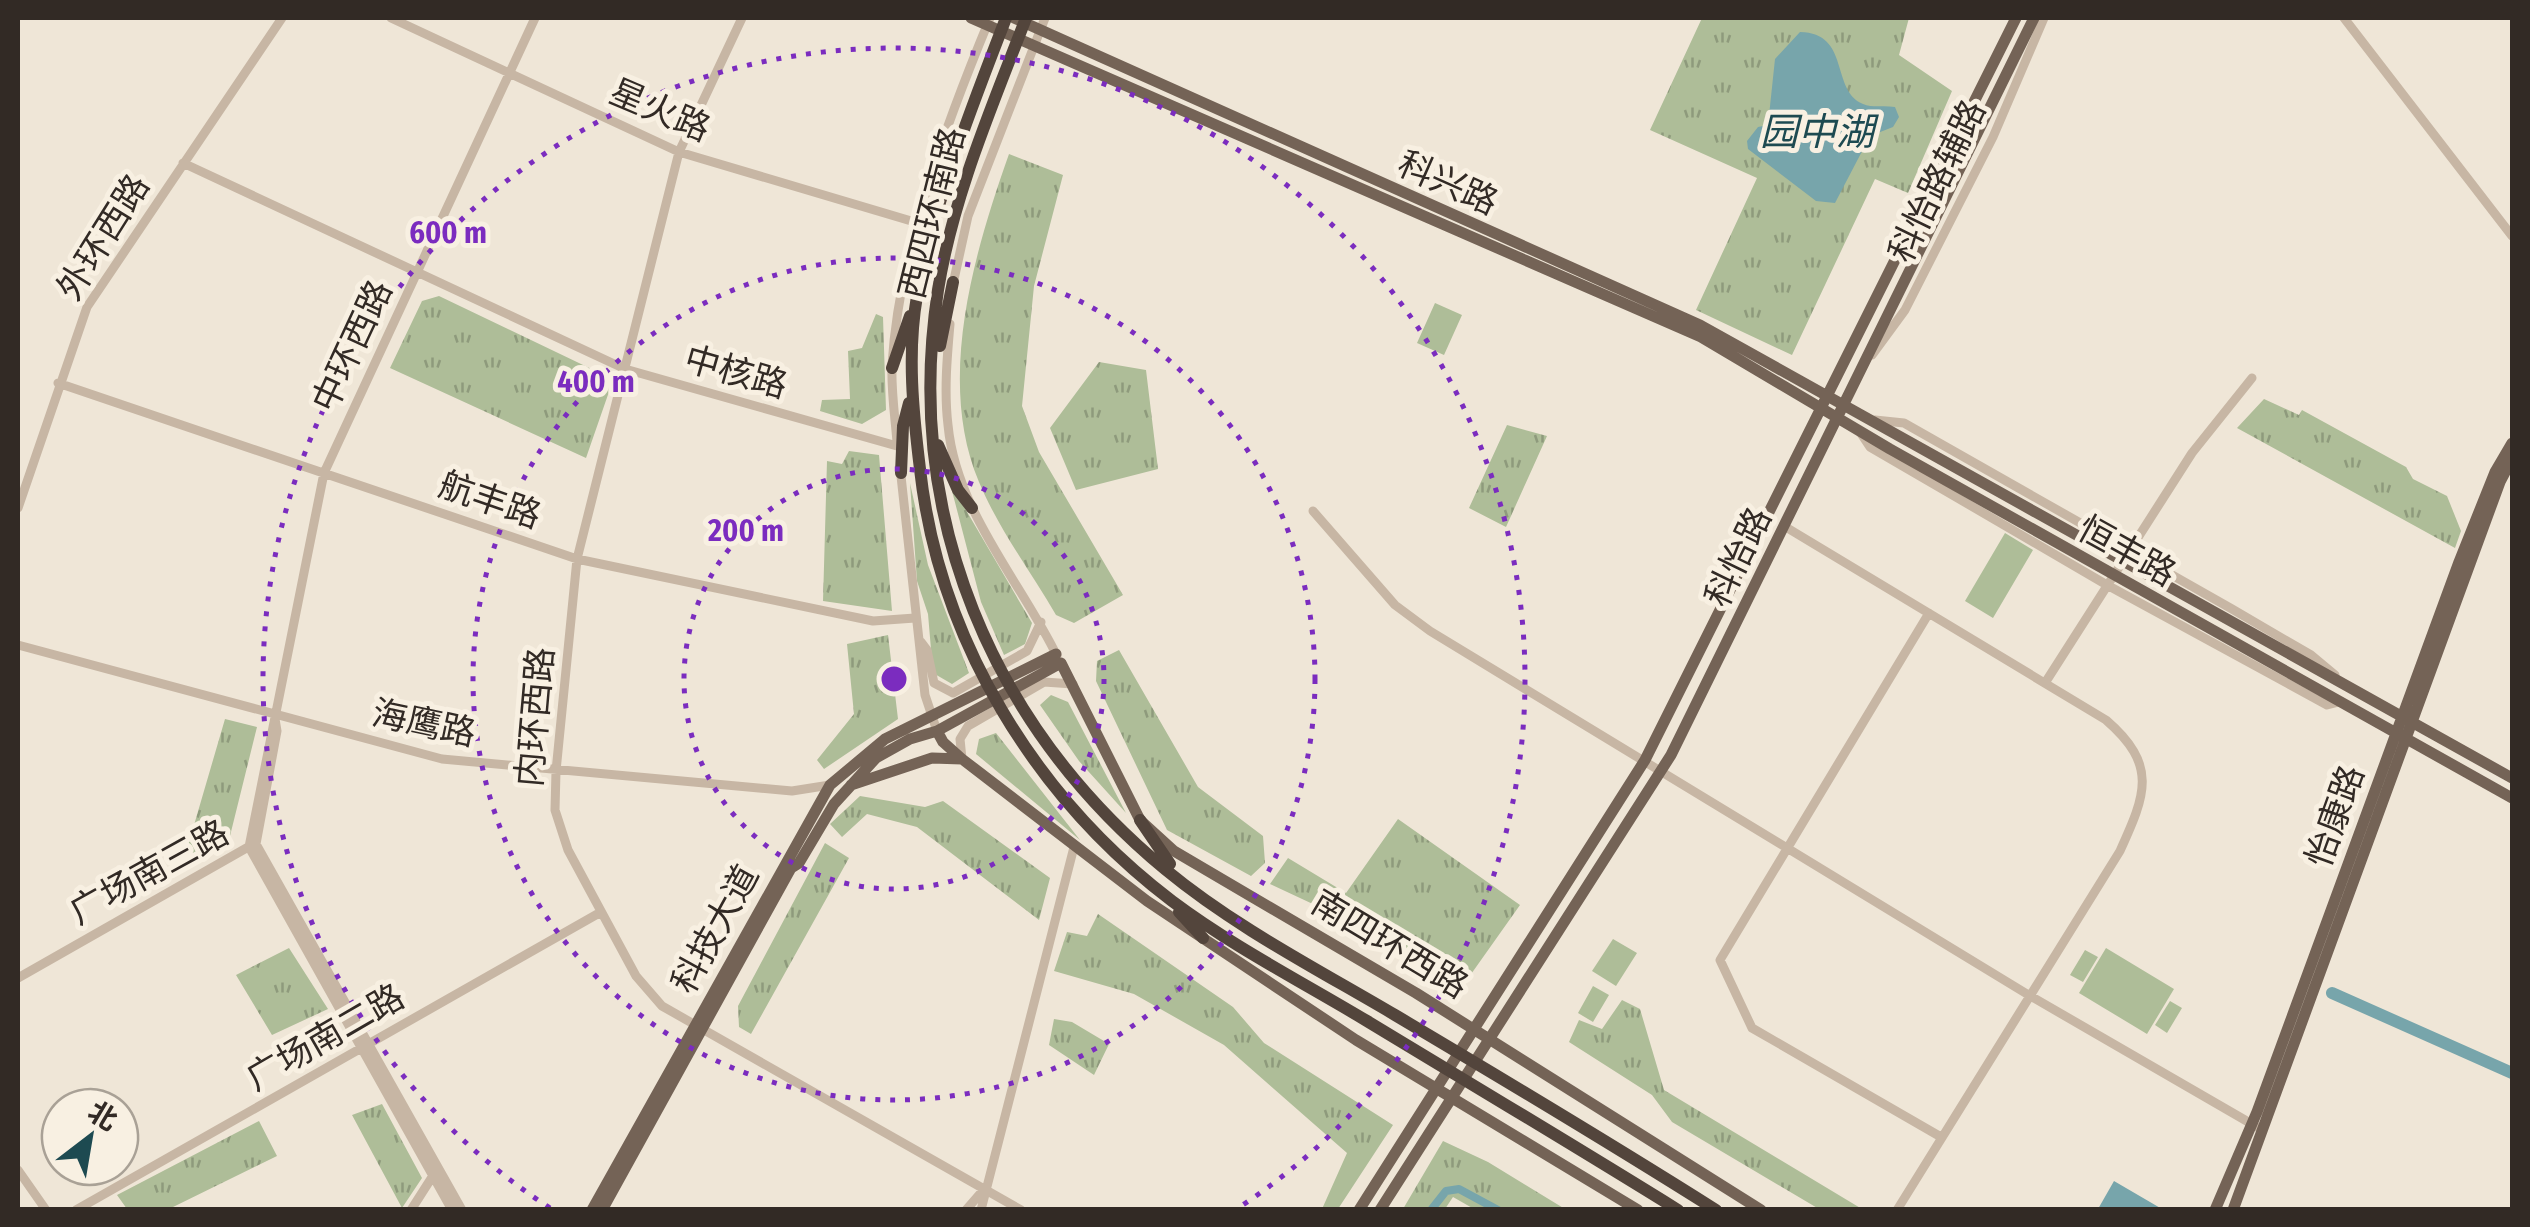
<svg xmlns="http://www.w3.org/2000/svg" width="2530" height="1227" viewBox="0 0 2530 1227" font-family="'Fira Sans Condensed','Noto Sans SC',sans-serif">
<defs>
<pattern id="grass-tufts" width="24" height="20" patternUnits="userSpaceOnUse" patternTransform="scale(2.5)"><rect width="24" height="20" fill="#aebd98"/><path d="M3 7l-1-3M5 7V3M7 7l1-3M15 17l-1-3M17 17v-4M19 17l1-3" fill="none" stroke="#8e9a7c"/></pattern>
</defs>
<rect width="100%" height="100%" fill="#efe6d7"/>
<path fill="url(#grass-tufts)" d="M1702 18H1909L1899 55 1952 91 1908 193 1875 179 1792 355 1696 310 1757 178 1650 130Z
M1009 154 1063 175 1034 286 1022 406 1039 452 1123 595 1074 623 1056 615C1031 572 998 528 979 482 936 380 974 253 1009 154Z
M439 296 604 375 611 386 586 458 390 368 422 301Z
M876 314 883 317 886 410 862 424 820 411 822 400 850 399 848 351 862 348Z
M1099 362 1146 370 1158 469 1076 490 1050 428Z
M2264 399 2299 415 2302 410 2406 467 2413 479 2447 496 2461 531 2455 548 2237 428Z
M1507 425 1547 436 1506 527 1469 508Z
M849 451 879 455 892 611 823 601 827 461 842 464Z
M946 468 956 493 1032 623 1025 644 1004 655 981 602Z
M910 483 928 565 969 673 952 684 933 673 928 614 917 581Z
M888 635 898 719 824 769 817 760 854 714 847 644Z
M1119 650 1198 787 1263 836 1265 863 1251 876 1167 830 1096 681 1097 661Z
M1051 695 1068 702 1126 813 1079 761 1040 705Z
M225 719 257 727 228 844 180 873Z
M996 733 1080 840 976 754 979 739Z
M860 796 925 807 943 801 1050 878 1039 920 917 827 867 814 842 837 830 824Z
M1398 819 1520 905 1469 977 1270 884 1288 858 1346 893Z
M825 843 849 858 751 1034 739 1027 738 1006Z
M1098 914 1233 1007 1264 1043 1393 1125 1338 1209H1322L1347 1153 1224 1045 1134 994 1054 971 1067 932 1087 936Z
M289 948 328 1009 272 1035 236 975Z
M1622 1000 1640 1009 1664 1090 1862 1209H1819L1672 1122 1652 1095 1569 1042 1579 1020 1602 1029Z
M1054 1019 1072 1022 1109 1044 1094 1075 1049 1045Z
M382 1104 422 1178 402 1208 352 1115Z
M259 1121 277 1156 169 1209H127L117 1195Z
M1443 1141 1488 1162 1565 1209H1474L1453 1197 1445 1209H1403Z"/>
<path fill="#aebd98" d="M1435 303 1462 315 1444 355 1417 343Z
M2005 533 2033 550 1993 618 1965 601Z
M1613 939 1637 953 1616 986 1592 971Z
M2106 948 2174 989 2147 1034 2079 993Z
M2085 950 2098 957 2083 982 2070 975Z
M1593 986 1609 995 1593 1022 1578 1013Z
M2170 1001 2182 1008 2167 1033 2155 1025Z"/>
<path fill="#77a5ab" d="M1800 32C1851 33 1830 90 1863 104 1872 108 1884 105 1895 107L1899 117 1893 127 1870 136 1835 203 1816 201 1748 149 1747 141 1758 127 1768 125 1775 59Z
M2114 1181 2162 1209H2098Z"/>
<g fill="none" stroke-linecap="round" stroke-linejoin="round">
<path stroke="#77a5ab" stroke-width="8" d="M1431 1210 1446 1191 1459 1189 1498 1210"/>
<path stroke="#77a5ab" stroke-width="12" d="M2332 993 2512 1073"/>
<path stroke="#c7b6a4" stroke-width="9" d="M391 18 679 152 918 223
M742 18 679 152 577 559 556 771 555 810 568 850 636 976 662 1006 1021 1210
M2344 18 2512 236
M183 163 625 369 897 446
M953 284 968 216 1045 18
M950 324C947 358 944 392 948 425 956 511 1021 582 1057 656
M1872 355 1905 310 1993 137 2044 18
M58 383 577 559 873 621 915 618
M1875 420 1904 423 2232 609 2311 655 2335 675
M1860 432 1870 447 2107 585 2327 705 2339 702
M897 442C895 417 891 390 892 365 899 250 946 124 990 18
M900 467 925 695 937 731
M18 508 87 307 282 18
M1313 511 1395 605 1430 631 2027 994 2257 1127
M1784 526 2106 720C2158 765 2146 794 2120 851L1897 1210
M1929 613 1720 960 1752 1028 1941 1137
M921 642 927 650 934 683 953 693 1027 651 1041 622
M18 645 442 759 792 791 830 785
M2045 683 2192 453 2252 378
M275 719 277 731 256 844 462 1210
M962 759 960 739 968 726 1044 682 1073 684
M18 978 250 846
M18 1170 46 1210
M76 1210 601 912
M411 1210 434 1174
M452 1210 249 847 324 473 535 18
M966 1210 986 1187
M981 1210 1074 847"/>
<path stroke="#746356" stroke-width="11" d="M971 18 1701 337 1890 449 2512 798
M1014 18 1700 325 2512 778
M937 731 943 742 962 759 1147 901 1356 1040 1638 1210
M851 785 932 758 962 759
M592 1210 830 785 885 739 1056 654
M602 1210 791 868 799 863 834 804 876 758 910 739 937 731 1061 663 1140 820 1174 851 1416 993 1761 1210
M1359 1210 1645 760 2016 18
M1380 1210 1671 755 2034 18
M2215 1210 2257 1112 2459 562 2495 472 2512 443
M2233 1210 2500 482 2512 459"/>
<path stroke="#53453c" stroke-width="12" d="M1006 18C971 109 935 199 917 296 907 353 913 412 920 469 939 640 1035 797 1172 901 1232 946 1302 982 1367 1021 1471 1084 1575 1146 1678 1210
M1026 18C992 107 953 196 938 290 903 517 992 726 1166 870 1235 927 1319 970 1395 1015 1503 1079 1610 1143 1716 1210
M940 346 953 282
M892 368 910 316
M938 445 958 490 972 508
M901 473 903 426 909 403
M1140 820 1170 864
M1179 912 1203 938"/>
</g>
<g fill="none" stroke="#7b2cbf" stroke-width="5" stroke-dasharray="5 10">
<circle cx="894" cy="679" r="210"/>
<circle cx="894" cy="679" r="421"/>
<path d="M550 1208A631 631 0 1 1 1238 1208"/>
</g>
<g text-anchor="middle" stroke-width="10" stroke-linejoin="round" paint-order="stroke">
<g font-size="35" fill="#322a25" stroke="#f8f0e2">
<text transform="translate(660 110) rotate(23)" y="12">星火路</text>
<text transform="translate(1937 181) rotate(-64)" y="12">科怡路辅路</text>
<text transform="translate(1448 183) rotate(24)" y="12">科兴路</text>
<text transform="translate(932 213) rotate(-76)" y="12">西四环南路</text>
<text transform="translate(103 237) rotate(-58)" y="12">外环西路</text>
<text transform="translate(352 346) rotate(-65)" y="12">中环西路</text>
<text transform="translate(736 372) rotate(16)" y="12">中核路</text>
<text transform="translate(490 500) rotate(19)" y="12">航丰路</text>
<text transform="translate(2127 551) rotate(29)" y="12">恒丰路</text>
<text transform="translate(1738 557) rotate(-64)" y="12">科怡路</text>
<text transform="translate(535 717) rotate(-85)" y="12">内环西路</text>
<text transform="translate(424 723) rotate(12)" y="12">海鹰路</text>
<text transform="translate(2335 816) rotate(-70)" y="12">怡康路</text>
<text transform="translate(149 872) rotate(-29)" y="12">广场南三路</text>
<text transform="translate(715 929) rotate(-61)" y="12">科技大道</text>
<text transform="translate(1390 944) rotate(31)" y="12">南四环西路</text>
<text transform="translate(325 1037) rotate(-30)" y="12">广场南二路</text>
</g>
<g font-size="38" font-style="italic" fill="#1d4a51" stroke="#f8f0e2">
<text x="1817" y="145">园中湖</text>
</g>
</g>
<circle cx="894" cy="679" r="15" fill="#7b2cbf" stroke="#f8f0e2" stroke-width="5"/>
<g font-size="30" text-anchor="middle" font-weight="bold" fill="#7b2cbf" stroke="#f8f0e2" stroke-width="10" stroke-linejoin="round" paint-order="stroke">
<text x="448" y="243">600 m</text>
<text x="596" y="392">400 m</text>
<text x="746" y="541">200 m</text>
</g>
<rect width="2530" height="1227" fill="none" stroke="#322a25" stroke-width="40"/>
<g transform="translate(90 1137) rotate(31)"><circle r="48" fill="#f8f0e2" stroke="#a9a196" stroke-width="2.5"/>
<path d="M0-8L18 38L0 25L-18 38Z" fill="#1d4a51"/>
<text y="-15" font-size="28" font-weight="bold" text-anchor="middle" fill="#322a25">北</text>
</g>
</svg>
